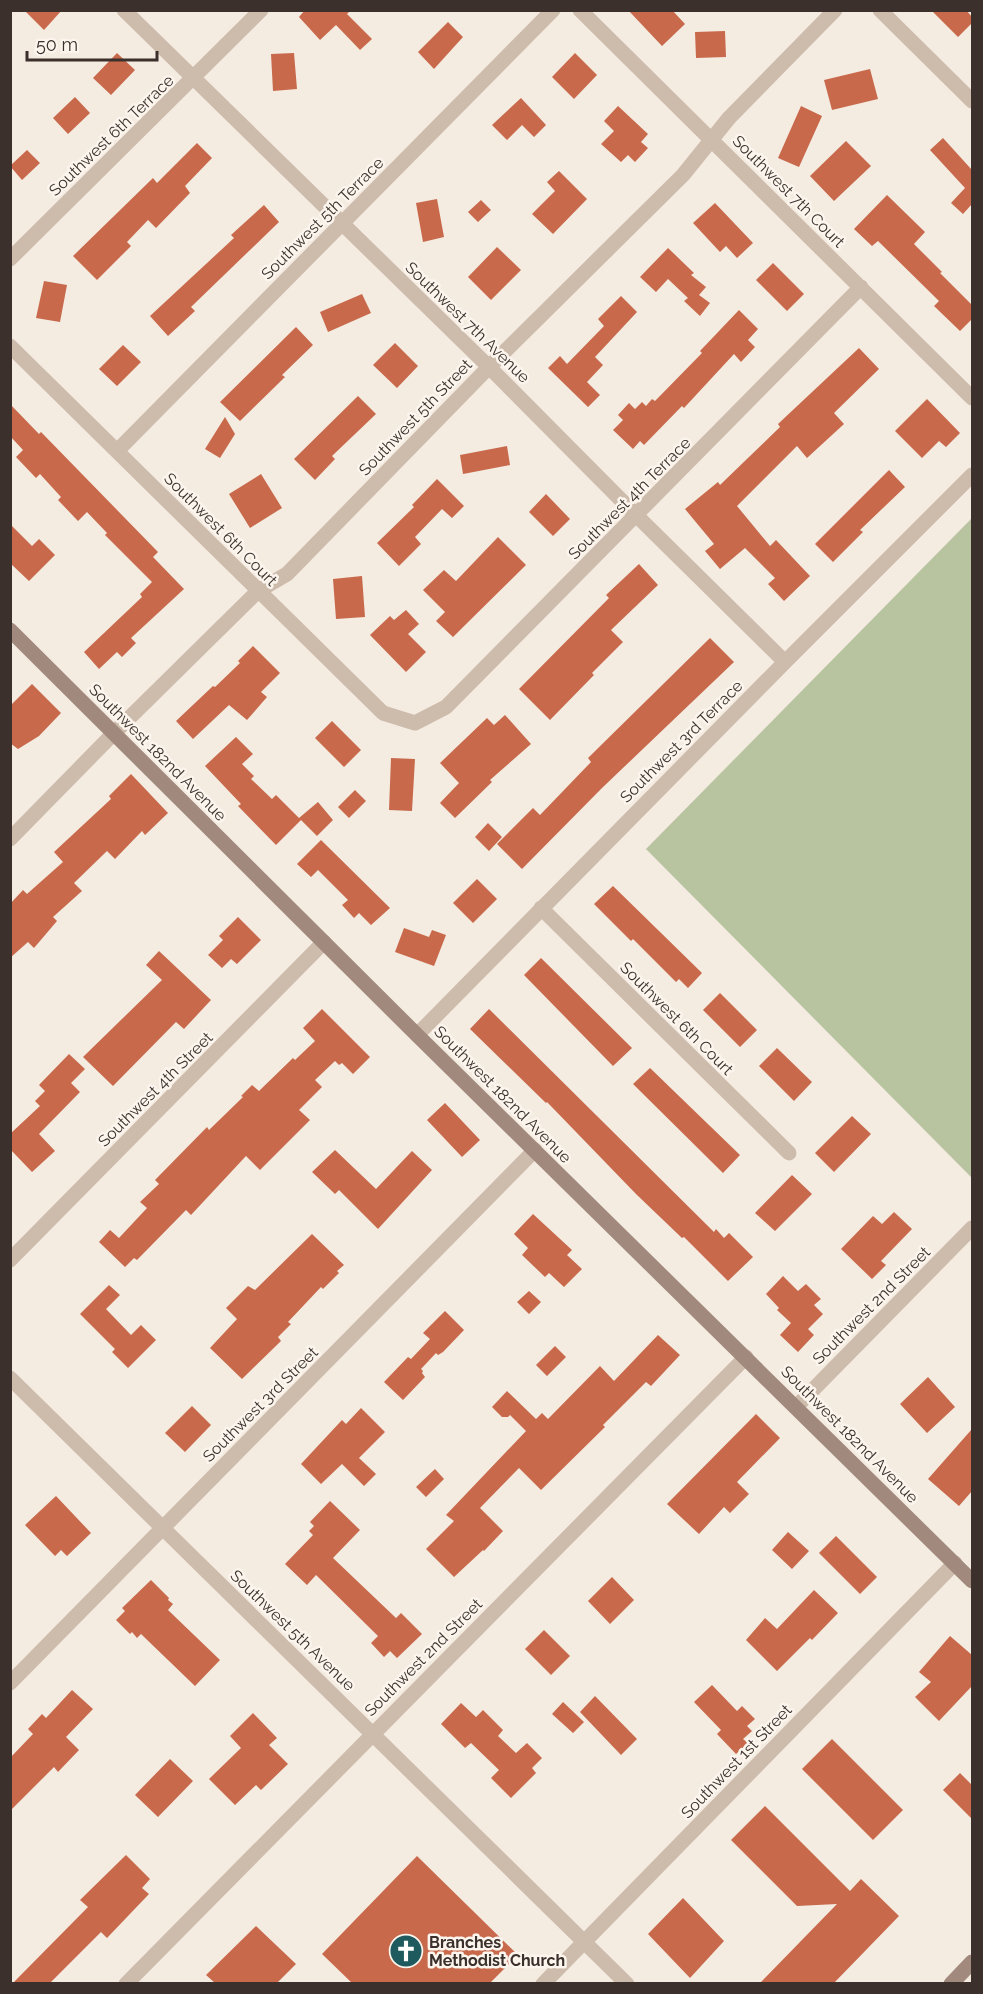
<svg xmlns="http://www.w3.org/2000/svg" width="983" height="1994" viewBox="0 0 983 1994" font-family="Raleway,sans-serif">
<rect width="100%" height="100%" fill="#f4ebe1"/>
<path fill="#b8c4a0" d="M972 518V1178L646 849Z"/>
<path fill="#c8694b" d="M24 10H62L44 30Z
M305 10H351L347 14 372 39 360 50 336 25 320 40 299 17Z
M628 10H672L685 24 662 46Z
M931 10H966L972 17V23L958 37Z
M448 22 463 37 434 69 418 52Z
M725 31 726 57 696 58 695 32Z
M117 53 135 70 111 95 93 78Z
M294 53 297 89 273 91 271 54Z
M575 53 597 75 574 99 552 77Z
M870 69 878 99 832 110 824 80Z
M75 97 90 113 68 134 53 118Z
M521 98 546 125 534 137 522 125 507 140 492 125Z
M618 106 648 134 641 142 648 148 635 162 628 155 621 162 601 144 614 131 604 121Z
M801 106 822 116 799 167 778 158Z
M943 138 972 170V204L963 214 951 203 965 188 930 150Z
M846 141 871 166 834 201 810 176Z
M197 143 212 158 185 186 190 193 156 228 148 220 127 242 131 246 97 280 73 256 153 178 157 183Z
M27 150 40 163 22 180 10 166Z
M559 171 587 199 553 234 532 214 555 191 547 182Z
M887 195 925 232 914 244 942 272 940 273 972 305V319L960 331 934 306 939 301 878 241 872 246 854 229Z
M437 199 444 237 423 242 416 203Z
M481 200 491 210 478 222 468 212Z
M715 203 753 243 737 258 726 246 720 252 693 223Z
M264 205 279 222 191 307 195 311 168 336 150 316 234 238 231 235Z
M497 247 521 270 491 300 468 277Z
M668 248 694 273 691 275 706 287 699 295 710 303 700 316 684 301 688 298 668 279 656 292 640 277Z
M773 263 804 294 787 311 756 280Z
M44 281 67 285 60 322 36 318Z
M362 294 371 313 328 332 320 312Z
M621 296 637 312 595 357 603 365 587 382 600 395 588 407 548 368 560 356 567 364 604 326 598 319Z
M739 310 758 329 748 340 755 347 741 362 734 354 684 408 682 406 644 445 640 441 633 449 613 430 623 420 618 415 629 403 635 409 642 402 646 406 652 399 655 401 702 353 700 351Z
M296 327 313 345 282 375 285 377 240 421 220 402Z
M395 343 418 366 397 388 373 365Z
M123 345 141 362 117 386 99 369Z
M859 348 879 369 834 413 844 424 807 458 797 446 737 506 770 546 776 540 810 576 784 601 768 584 775 578 745 548 720 569 705 551 714 544 685 509 718 482 720 485 780 427 778 424Z
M358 396 376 414 332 456 335 459 315 480 294 459Z
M927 399 960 433 946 447 939 441 922 458 895 431Z
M10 404 39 434 41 432 158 552 153 557 184 589 131 638 136 643 122 657 117 652 99 669 84 652 142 597 140 594 152 582 105 535 107 533 87 512 78 521 58 500 61 497 40 474 36 478 16 457 23 450 10 436Z
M225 417 235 434 220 458 205 449Z
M507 446 510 465 463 474 460 455Z
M889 470 905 487 860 530 863 532 833 562 815 544Z
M261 474 282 508 250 528 229 494Z
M437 479 464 506 452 518 442 509 415 537 421 544 399 566 377 543 414 507 412 505Z
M546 494 570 519 553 536 529 512Z
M10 524 32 546 39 539 55 555 29 581 10 563Z
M498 537 526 565 453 637 436 621 445 612 423 590 444 570 456 581Z
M639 564 658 585 611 630 623 642 592 673 594 675 550 720 519 689 609 598 606 595Z
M362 576 365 617 336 619 333 579Z
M406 610 419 624 408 634 426 652 406 672 370 635 390 616 394 620Z
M710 638 734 662 602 788 522 869 497 844 533 808 540 815 591 762 588 758Z
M253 646 280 673 261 692 267 697 247 720 229 705 193 739 176 721 213 686 215 687 240 663 238 661Z
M32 684 61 713 39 736 18 749 10 743V706Z
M505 715 531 744 490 780 492 782 455 818 440 803 459 783 440 763 487 718 494 725Z
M332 721 361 750 344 767 315 738Z
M236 737 253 754 242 764 254 776 251 779 272 799 276 795 301 820 276 845 238 806 241 804 205 766Z
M391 758 415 759 412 811 389 810Z
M131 774 168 813 145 835 142 831 115 859 107 851 74 883 82 891 53 917 57 921 34 948 28 942 10 958V904L23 890 27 894 63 862 54 852 111 799 109 796Z
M355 790 366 801 349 818 338 807Z
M318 802 333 820 317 836 299 818Z
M488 823 502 837 489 851 475 837Z
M321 840 390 908 371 925 359 913 354 918 342 905 348 900 318 870 311 877 297 864Z
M477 879 497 899 473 923 453 903Z
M613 886 702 973 688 988 679 979 676 982 633 939 631 941 594 904Z
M238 917 261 940 237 964 231 959 222 968 208 955 223 940 219 936Z
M404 928 429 937 432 930 446 935 434 966 395 952Z
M159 951 211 1000 184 1029 176 1022 113 1086 83 1057 162 980 146 965Z
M541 958 632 1048 613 1066 524 975Z
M720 993 757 1030 740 1047 703 1010Z
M322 1009 370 1057 353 1074 342 1063 339 1065 335 1061 315 1080 322 1087 299 1110 310 1120 260 1170 246 1156 191 1215 186 1210 137 1260 134 1258 125 1267 99 1242 110 1230 119 1238 147 1208 140 1202 159 1184 155 1180 207 1127 209 1130 243 1097 241 1096 252 1085 259 1091 293 1058 295 1060 315 1041 303 1028Z
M489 1009 714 1232 716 1229 724 1238 729 1233 753 1257 728 1281 684 1237 682 1238 636 1194 547 1102 546 1103 470 1029Z
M777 1048 812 1082 794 1101 759 1066Z
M69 1054 85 1069 71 1083 80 1092 39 1134 55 1151 32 1172 10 1149V1134L40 1106 35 1101 45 1091 39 1085Z
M650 1068 740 1155 723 1173 633 1084Z
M445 1103 480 1140 462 1157 427 1120Z
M852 1116 871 1134 834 1172 815 1153Z
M335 1150 376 1189 412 1151 432 1170 378 1229 339 1190 335 1194 312 1172Z
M792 1175 812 1194 775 1231 755 1213Z
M894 1212 912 1229 881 1261 886 1265 872 1279 841 1249 873 1216 882 1224Z
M533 1214 572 1250 567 1255 582 1269 564 1287 549 1273 545 1277 522 1255 528 1248 514 1234Z
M312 1234 344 1265 337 1271 339 1273 323 1289 321 1287 288 1322 291 1324 278 1337 281 1341 242 1379 210 1348 237 1319 226 1308 248 1286 255 1290Z
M783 1276 798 1291 806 1284 821 1299 814 1305 823 1314 808 1329 814 1335 798 1352 780 1335 791 1323 777 1310 779 1308 766 1294Z
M109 1285 120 1295 106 1309 131 1335 141 1325 156 1340 128 1368 112 1352 115 1349 80 1314Z
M529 1291 541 1302 529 1314 517 1302Z
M445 1311 464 1330 443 1352 438 1355 436 1353 421 1369 423 1371 422 1373 425 1377 403 1400 384 1382 408 1357 411 1359 430 1339 423 1333Z
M658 1335 680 1355 651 1386 646 1382 603 1425 605 1427 541 1490 519 1468 480 1508 503 1531 484 1551 483 1550 454 1577 426 1549 454 1521 446 1515 526 1431 510 1415 508 1417H502L492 1407 507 1391 536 1419 542 1413 548 1419 600 1366 614 1381Z
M555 1346 566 1357 547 1376 536 1365Z
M928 1377 955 1407 927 1433 900 1404Z
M192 1406 211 1425 185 1452 165 1433Z
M361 1408 385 1432 359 1458 376 1474 364 1486 342 1464 321 1484 301 1464 342 1420 346 1424Z
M756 1414 780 1438 737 1482 749 1494 730 1513 724 1507 699 1534 667 1504Z
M972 1429V1491L959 1506 928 1479Z
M435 1469 444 1479 426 1497 416 1487Z
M56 1496 91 1533 67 1556 61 1550 55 1556 25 1525Z
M330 1501 360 1530 333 1558 396 1618 401 1613 422 1634 397 1658 390 1651 384 1657 371 1643 378 1636 316 1575 307 1585 285 1564 313 1535 309 1531 314 1526 310 1522Z
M788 1532 809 1551 792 1569 772 1550Z
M836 1536 877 1577 860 1594 819 1553Z
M612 1577 634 1600 610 1624 588 1601Z
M151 1580 169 1598 168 1600 173 1604 168 1610 220 1660 195 1686 141 1634 137 1638 132 1632 130 1634 116 1620 125 1611 122 1608Z
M814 1590 838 1613 812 1640 810 1638 777 1671 746 1640 765 1618 777 1629Z
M544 1630 570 1656 551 1675 525 1649Z
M950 1636 972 1655V1686L939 1721 915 1697 931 1682 919 1672Z
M712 1685 737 1711 742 1706 755 1719 747 1726 752 1731 743 1739 748 1743 736 1754 717 1734 721 1730 694 1702Z
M72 1690 93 1709 66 1737 79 1750 58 1772 54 1767 10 1811V1758L33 1734 28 1729 42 1714 46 1718Z
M595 1696 637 1739 621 1755 580 1712Z
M563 1702 584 1722 573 1733 552 1714Z
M461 1703 476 1717 483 1710 503 1730 498 1736 516 1753 527 1743 542 1758 532 1768 536 1773 511 1798 491 1778 499 1770 471 1743 465 1748 441 1724Z
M253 1713 277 1738 269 1745 288 1764 261 1790 256 1785 235 1805 209 1779 241 1748 230 1736Z
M832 1739 903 1810 873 1840 802 1769Z
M170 1759 193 1781 158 1817 135 1795Z
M960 1773 972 1785V1819L943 1790Z
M765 1806 850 1891 861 1879 899 1916 834 1983H760L837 1904 797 1906 731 1840Z
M126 1855 150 1879 142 1888 149 1894 107 1938 101 1932 50 1983H13L88 1907 80 1900Z
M417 1856 518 1955 490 1983H352L322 1954Z
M683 1898 724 1941 690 1978 648 1934Z
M256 1926 296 1964 277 1983H215L206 1975Z"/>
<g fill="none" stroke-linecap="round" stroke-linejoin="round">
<path stroke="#cdbbac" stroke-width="15" d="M124 10 489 367 637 516 785 662
M580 10 972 398
M880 10 972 101
M10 259 261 10
M10 346 383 713 415 723 446 707 861 287
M117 451 553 10
M10 839 114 733 258 591 287 574 489 367 683 175 729 118 835 10
M541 908 789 1153
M417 1035 785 662 972 475
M10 1260 324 942
M10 1378 627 1984
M796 1407 972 1228
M10 1683 535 1150
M126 1984 746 1357
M543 1984 955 1563"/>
<path stroke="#a18a7d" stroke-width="15" d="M10 630 417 1035 972 1581
M951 1984 972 1962"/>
</g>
<defs>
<symbol id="church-disc" viewBox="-11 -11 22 22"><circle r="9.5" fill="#1f5a5e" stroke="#fbf5ee"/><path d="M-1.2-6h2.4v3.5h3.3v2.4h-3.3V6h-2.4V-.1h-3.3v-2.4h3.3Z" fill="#fff"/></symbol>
</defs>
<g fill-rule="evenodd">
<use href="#church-disc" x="387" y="1932" width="38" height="38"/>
</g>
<g text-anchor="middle" stroke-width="5" stroke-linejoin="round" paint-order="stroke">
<g font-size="16" fill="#3b302b" stroke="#fbf5ee">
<text transform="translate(111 135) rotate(-44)" y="6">Southwest 6th Terrace</text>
<text transform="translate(789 191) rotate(45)" y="6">Southwest 7th Court</text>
<text transform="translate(322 218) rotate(-45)" y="6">Southwest 5th Terrace</text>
<text transform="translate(468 322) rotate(44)" y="6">Southwest 7th Avenue</text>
<text transform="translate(415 417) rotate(-46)" y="6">Southwest 5th Street</text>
<text transform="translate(629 498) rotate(-45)" y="6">Southwest 4th Terrace</text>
<text transform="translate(221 529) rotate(45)" y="6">Southwest 6th Court</text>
<text transform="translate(681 741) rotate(-45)" y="6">Southwest 3rd Terrace</text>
<text transform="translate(158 752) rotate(45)" y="6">Southwest 182nd Avenue</text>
<text transform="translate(677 1018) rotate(45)" y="6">Southwest 6th Court</text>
<text transform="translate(155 1089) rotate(-45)" y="6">Southwest 4th Street</text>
<text transform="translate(503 1094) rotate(45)" y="6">Southwest 182nd Avenue</text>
<text transform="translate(871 1305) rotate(-45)" y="6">Southwest 2nd Street</text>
<text transform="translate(260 1404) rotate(-45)" y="6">Southwest 3rd Street</text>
<text transform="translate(850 1434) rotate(45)" y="6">Southwest 182nd Avenue</text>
<text transform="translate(293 1630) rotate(44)" y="6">Southwest 5th Avenue</text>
<text transform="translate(423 1657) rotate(-45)" y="6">Southwest 2nd Street</text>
<text transform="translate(736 1761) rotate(-46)" y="6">Southwest 1st Street</text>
</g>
<g font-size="16" font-weight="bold" fill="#3b302b" stroke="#fbf5ee" text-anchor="start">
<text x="429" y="1948">Branches<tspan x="429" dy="18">Methodist Church</tspan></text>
</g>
</g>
<rect width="983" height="1994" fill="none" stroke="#3b302b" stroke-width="24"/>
<path d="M27 51v9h130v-9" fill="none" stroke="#3b302b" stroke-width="3"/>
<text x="36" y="51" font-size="18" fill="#3b302b" stroke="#fbf5ee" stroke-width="4.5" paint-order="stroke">50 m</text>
</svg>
